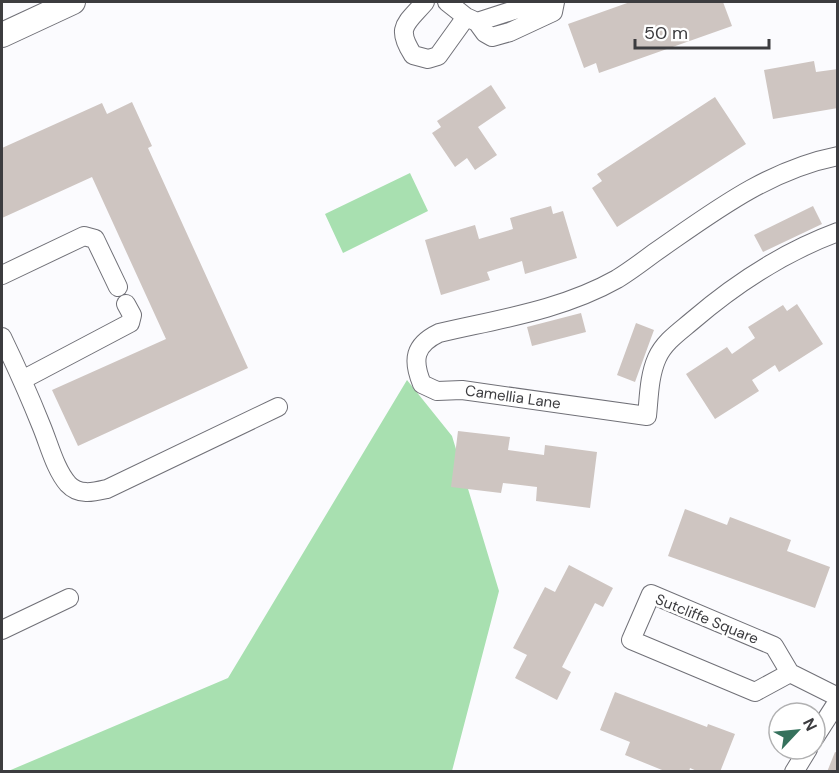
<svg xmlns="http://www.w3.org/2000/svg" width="839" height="773" viewBox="0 0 839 773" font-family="'DM Sans',sans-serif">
<rect width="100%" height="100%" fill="#fbfbfe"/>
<path fill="#a8e0b0" d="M410 173 428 211 343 253 325 214Z
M407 380 452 436 499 591 452 771 6 772 228 678Z"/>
<path fill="#cec5c1" d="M630 2H723L732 26 599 73 596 63 584 68 568 24Z
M814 61 816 72 838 69V108L773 119 764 70Z
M491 85 506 108 478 127 497 155 475 170 467 158 455 167 432 133 441 127 437 121Z
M715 97 746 144 617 227 592 188 602 181 597 174Z
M132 102 152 146 148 148 248 368 78 446 52 390 166 339 92 177 2 218V148L102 103 107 114Z
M551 206 553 214 563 211 577 258 525 274 522 261 487 272 490 280 441 295 425 240 475 225 479 239 513 229 510 218Z
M813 206 822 224 763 252 754 235Z
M797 304 823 344 779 372 775 365 752 380 759 391 715 419 686 374 727 347 732 354 755 338 748 327 783 305 787 311Z
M581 313 586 332 532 346 527 327Z
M636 323 654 330 635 382 617 375Z
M458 431 510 437 508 450 544 455 545 445 597 452 590 508 536 501 537 487 503 483 501 493 451 487Z
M685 509 727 525 730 517 791 540 787 551 830 567 815 608 668 556Z
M569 565 613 588 603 607 595 603 562 667 571 672 557 700 515 678 527 655 513 648 545 587 555 592Z
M615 692 707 727 708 724 735 734 720 772H699L690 768 689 772H667L625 755 630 742 600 730Z
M835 752 838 753V772H827Z"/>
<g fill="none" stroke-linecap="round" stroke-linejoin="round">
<defs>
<path id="minor" d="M425 2C406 24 395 27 413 55L428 59 438 56 466 17
M447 2 466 17 477 22 539 2
M477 22 485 33 492 37 510 32 553 12 555 2
M838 156C767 170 712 213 654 253 642 262 630 271 617 279 562 310 499 319 439 333 414 345 412 360 422 384L437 391 462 390 647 416C649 397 649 376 657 358 664 342 679 332 692 321 735 284 784 252 838 232
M2 275 84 236 95 239 118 287
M2 337C16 366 29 395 41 425 49 444 55 469 68 484 79 496 94 492 107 489L278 407
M22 380 130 323 132 315 126 304
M2 630 69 598
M790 673 755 692 631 640 651 594 774 646 790 673 838 697
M815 737 838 701
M794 772 808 749"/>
<path id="major" d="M2 35 73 2"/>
</defs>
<use href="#minor" stroke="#707077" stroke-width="20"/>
<use href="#major" stroke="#707077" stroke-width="26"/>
<use href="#minor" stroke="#fff" stroke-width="18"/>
<use href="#major" stroke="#fff" stroke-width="24"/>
</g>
<g text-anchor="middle" stroke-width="5" stroke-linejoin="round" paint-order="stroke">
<g font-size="15" fill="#3c3c3f" stroke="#fff">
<text transform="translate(513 397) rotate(8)" y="5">Camellia Lane</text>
<text transform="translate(707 619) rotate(22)" y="5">Sutcliffe Square</text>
</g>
</g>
<rect width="839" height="773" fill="none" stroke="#3c3c3f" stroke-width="6"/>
<g transform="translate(797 731) rotate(64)"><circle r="28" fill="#ffffff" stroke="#b1b1b2" stroke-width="1.5"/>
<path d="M0-4.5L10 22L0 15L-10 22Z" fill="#35715c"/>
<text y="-9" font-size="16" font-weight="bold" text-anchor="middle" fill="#3c3c3f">N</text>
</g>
<path d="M635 39v9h134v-9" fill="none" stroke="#3c3c3f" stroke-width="3"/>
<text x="644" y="39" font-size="18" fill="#3c3c3f" stroke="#ffffff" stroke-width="4.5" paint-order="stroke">50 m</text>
</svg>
